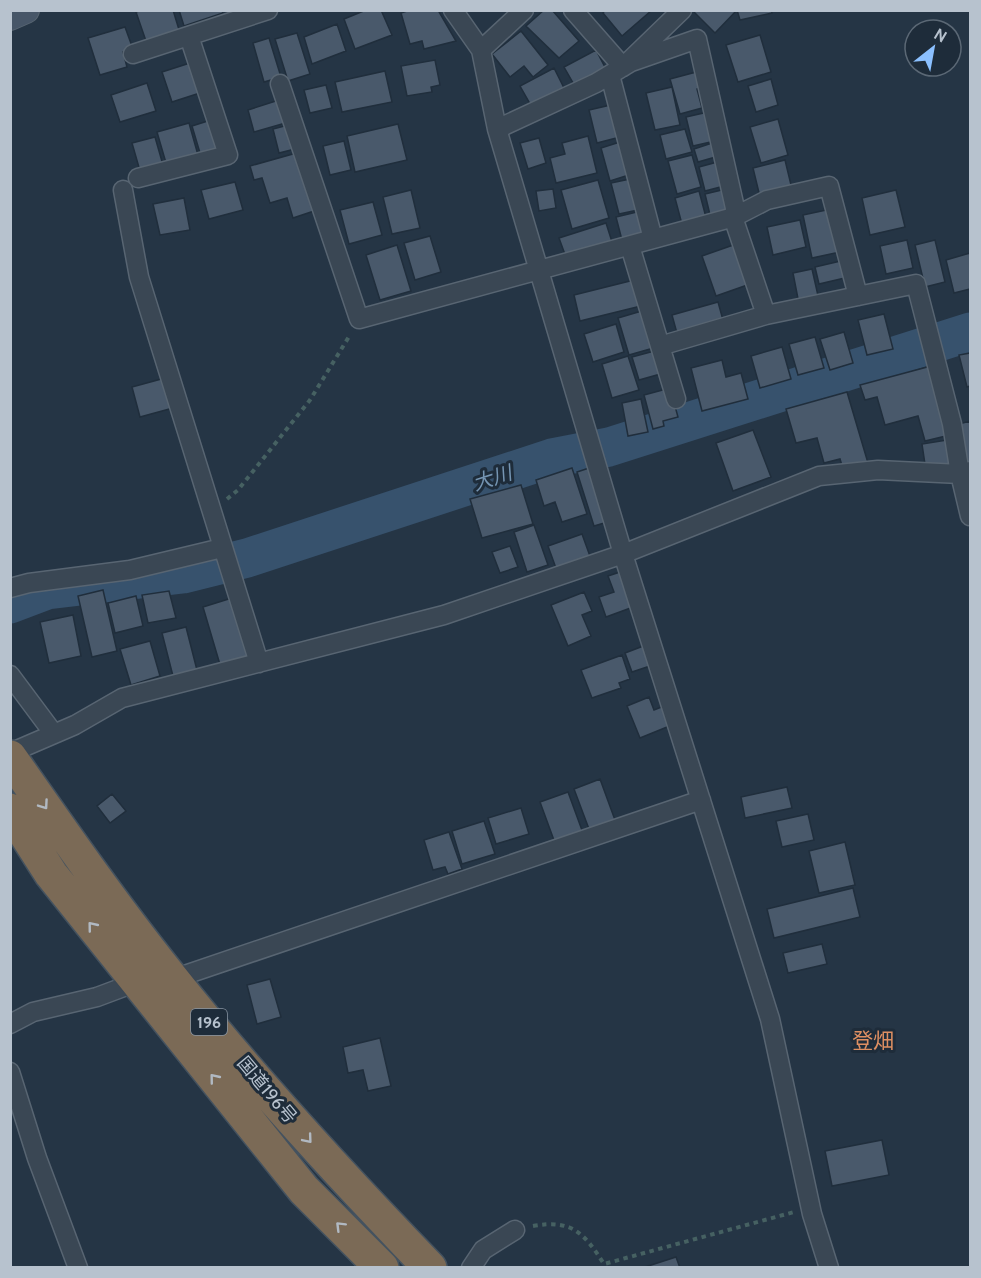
<svg xmlns="http://www.w3.org/2000/svg" width="981" height="1278" viewBox="0 0 981 1278" font-family="Cabin,'Noto Sans JP',sans-serif">
<rect width="100%" height="100%" fill="#253545"/>
<g fill="none" stroke-linecap="round" stroke-linejoin="round">
<path stroke="#37526d" stroke-width="39" d="M10 604 47 590 183 574 247 558 552 458 609 447 970 332"/>
</g>
<path fill="#49596b" stroke="#202e3c" stroke-width="1.5" d="M142 10H173L180 33 147 44 136 12Z
M179 10H222L223 13 184 26Z
M366 10H381L392 35 355 49 344 19Z
M410 10H438L456 41 424 49 422 41 410 44 401 13Z
M544 10H552L579 41 559 58 526 26Z
M605 10H652L622 36 603 13Z
M737 10 715 33 693 11V10Z
M737 10H771L772 13 740 20Z
M337 24 346 51 312 64 304 37Z
M125 27 133 49 123 52 127 67 100 75 88 38Z
M521 31 548 65 533 77 524 66 510 77 492 54Z
M297 33 310 74 288 81 275 39Z
M760 35 771 72 738 82 726 45Z
M269 38 281 77 264 82 253 43Z
M596 50 607 71 576 88 564 67Z
M435 60 440 85 431 87 432 92 407 96 401 66Z
M193 62 203 92 172 102 162 72Z
M554 68 566 92 533 109 520 86Z
M385 71 392 102 342 112 335 82Z
M700 71 705 87 697 89 702 108 680 114 670 79Z
M771 79 778 105 756 112 748 86Z
M147 83 156 111 120 122 111 95Z
M326 85 332 108 310 113 304 90Z
M672 87 680 125 655 130 646 93Z
M282 99 289 122 254 132 248 110Z
M615 104 624 136 597 143 589 110Z
M708 112 715 141 693 146 686 117Z
M214 119 221 147 200 153 192 126Z
M778 119 788 155 761 163 750 127Z
M189 123 198 155 166 163 157 132Z
M292 124 299 148 279 153 273 129Z
M398 124 407 160 355 172 347 136Z
M685 129 692 152 666 159 660 135Z
M588 136 597 173 556 183 550 158 565 154 562 143Z
M155 137 163 165 140 171 132 143Z
M539 138 546 163 528 169 520 143Z
M344 141 351 170 330 175 323 146Z
M623 141 632 174 610 181 601 148Z
M715 142 719 156 698 162 694 149Z
M300 152 317 210 293 218 287 198 270 203 262 178 254 180 250 166Z
M692 155 701 187 677 194 668 161Z
M785 160 792 189 760 197 753 168Z
M721 161 728 185 705 191 699 167Z
M630 179 638 210 619 214 611 183Z
M598 180 609 218 572 229 561 190Z
M235 182 243 210 209 219 201 190Z
M553 189 556 208 539 211 536 191Z
M726 189 732 214 711 219 705 194Z
M411 190 420 228 392 234 383 197Z
M896 190 905 227 870 235 862 198Z
M699 191 707 221 683 228 675 198Z
M184 198 190 230 160 235 153 204Z
M373 202 382 235 349 244 340 210Z
M831 209 840 252 812 258 803 215Z
M641 211 648 238 623 244 616 217Z
M800 220 806 247 773 255 767 227Z
M606 223 613 245 567 260 559 238Z
M430 236 441 272 415 280 404 243Z
M907 240 913 268 886 274 880 246Z
M935 240 945 282 925 287 915 245Z
M739 243 753 283 716 296 702 256Z
M397 245 411 291 380 300 366 255Z
M970 253V289L954 293 946 260Z
M845 260 849 277 819 284 815 267Z
M812 269 819 300 799 304 793 273Z
M634 280 641 306 580 321 574 295Z
M718 302 723 320 678 337 672 315Z
M645 310 657 347 629 355 618 318Z
M884 314 893 349 867 355 858 320Z
M616 324 624 352 593 362 584 334Z
M844 332 853 363 830 370 820 339Z
M815 337 824 368 798 375 789 344Z
M782 347 791 379 760 388 751 356Z
M658 350 664 373 639 380 632 357Z
M970 353V386L967 387 959 355Z
M628 356 639 390 612 398 602 364Z
M722 360 726 377 741 373 748 399 702 411 691 368Z
M931 366 950 435 925 441 918 416 885 425 877 397 865 400 860 385Z
M165 378 173 408 140 417 132 387Z
M670 388 678 417 663 421 664 426 653 429 644 395Z
M847 392 868 463 843 469 840 459 824 463 817 438 796 443 786 409Z
M641 399 648 432 628 436 622 403Z
M970 421V465L966 466 959 424Z
M753 430 771 477 733 491 716 443Z
M947 440 952 466 926 471 922 444Z
M595 466 611 521 594 526 577 472Z
M572 468 587 514 562 522 555 502 544 506 536 480Z
M521 485 533 524 482 538 470 499Z
M534 525 548 565 527 572 514 532Z
M582 534 591 559 557 571 548 546Z
M510 546 518 567 500 573 492 552Z
M623 571 636 606 606 617 599 597 614 592 608 576Z
M103 590 117 651 92 657 78 596Z
M169 591 176 618 148 623 142 595Z
M584 592 592 611 582 615 591 636 568 646 551 605Z
M136 596 143 626 115 633 108 603Z
M235 597 253 659 221 668 203 607Z
M73 615 81 656 49 663 40 622Z
M186 627 198 674 174 680 162 633Z
M150 641 160 676 131 685 120 649Z
M646 645 653 665 632 672 625 653Z
M622 655 630 679 619 683 621 688 592 698 581 670Z
M649 697 654 710 664 706 672 725 640 738 627 706Z
M600 779 615 820 589 829 574 789Z
M787 787 792 808 745 818 741 797Z
M568 792 583 833 555 843 540 802Z
M112 794 126 811 110 823 97 806Z
M521 808 529 834 496 844 488 818Z
M808 814 814 840 782 847 776 821Z
M484 821 495 854 462 864 452 831Z
M449 832 462 869 448 874 445 867 433 870 424 840Z
M845 842 855 885 819 893 809 851Z
M853 888 860 917 774 938 767 909Z
M822 944 827 964 788 973 783 953Z
M270 979 281 1017 257 1024 247 985Z
M380 1038 391 1086 368 1091 363 1070 348 1073 343 1047Z
M882 1140 889 1175 832 1186 825 1151Z
M676 1257 680 1268H642Z"/>
<g fill="none" stroke-linecap="round" stroke-linejoin="round">
<defs>
<path id="street" d="M453 10 481 50 497 129 623 554 770 1019 812 1214 829 1268
M573 10 623 67 682 10
M481 50 524 10
M133 54 268 10
M610 75 653 239
M280 84 359 319 734 217 767 200 829 186 858 296
M497 129 596 83 631 62 697 39 735 208 734 220 766 315 916 284 952 424 960 474 970 471
M138 178 228 155 189 36
M123 190 139 277 259 663
M630 246 676 399
M660 346 766 315
M10 588 29 583 130 570 222 548
M10 675 54 734
M10 753 75 725 122 698 444 615 623 554 819 476 878 470 960 474 970 516
M173 979 701 800
M10 1024 33 1012 97 997 137 982
M10 1072 37 1158 78 1268
M471 1268 483 1250 515 1230"/>
<path id="secondary" d="M10 17 26 10"/>
<path id="highway" d="M10 757C61 830 111 902 166 971 248 1075 338 1173 430 1268
M10 810 51 874 304 1190 382 1268"/>
</defs>
<use href="#street" stroke="#586572" stroke-width="21"/>
<use href="#secondary" stroke="#586572" stroke-width="28"/>
<use href="#highway" stroke="#44525f" stroke-width="36"/>
<path stroke="#466162" stroke-width="4" stroke-dasharray="4.5 4.5" stroke-linecap="butt" d="M227 499 238 490 310 400 350 335
M533 1226C572 1219 584 1233 604 1264L794 1212"/>
<use href="#street" stroke="#3a4754" stroke-width="18"/>
<use href="#secondary" stroke="#475668" stroke-width="26"/>
<use href="#highway" stroke="#7b6a56" stroke-width="33"/>
</g>
<defs><path id="oneway-chevron" d="M-2-3.5L2.5 0L-2 3.5" fill="none" stroke-width="1.6" stroke-linecap="round" stroke-linejoin="round" transform="scale(1.5)"/></defs>
<g stroke="#b1b9c2">
<use href="#oneway-chevron" transform="translate(44 805) rotate(55)"/>
<use href="#oneway-chevron" transform="translate(92 926) rotate(-129)"/>
<use href="#oneway-chevron" transform="translate(214 1078) rotate(-129)"/>
<use href="#oneway-chevron" transform="translate(308 1139) rotate(50)"/>
<use href="#oneway-chevron" transform="translate(340 1226) rotate(-135)"/>
</g>
<g text-anchor="middle" stroke-width="6" stroke-linejoin="round" paint-order="stroke">
<rect fill="#1e2c3a" stroke="#8995a2" stroke-width="1.5" x="191" y="1009" width="36" height="26" rx="4.5"/>
<g font-size="16" font-weight="bold" fill="#b7c2ce">
<text x="209" y="1028">196</text>
</g>
<g font-size="18" fill="#b7c2ce" stroke="#1e2c3a">
<text transform="translate(267 1090) rotate(50)" y="6">国道196号</text>
</g>
<g font-size="20" font-style="italic" fill="#7595b3" stroke="#1e2c3a">
<text transform="translate(492 478) rotate(-18)" y="7">大川</text>
</g>
<g font-size="21" fill="#de8f62" stroke="#1e2c3a">
<text x="873" y="1048">登畑</text>
</g>
</g>
<rect width="981" height="1278" fill="none" stroke="#b7c2ce" stroke-width="24"/>
<g transform="translate(933 48) rotate(31)"><circle r="28" fill="#1e2c3a" stroke="#5b6875" stroke-width="1.5"/>
<path d="M0-4.5L10 22L0 15L-10 22Z" fill="#8bc0ff"/>
<text y="-9" font-size="16" font-weight="bold" text-anchor="middle" fill="#b7c2ce">N</text>
</g>
</svg>
